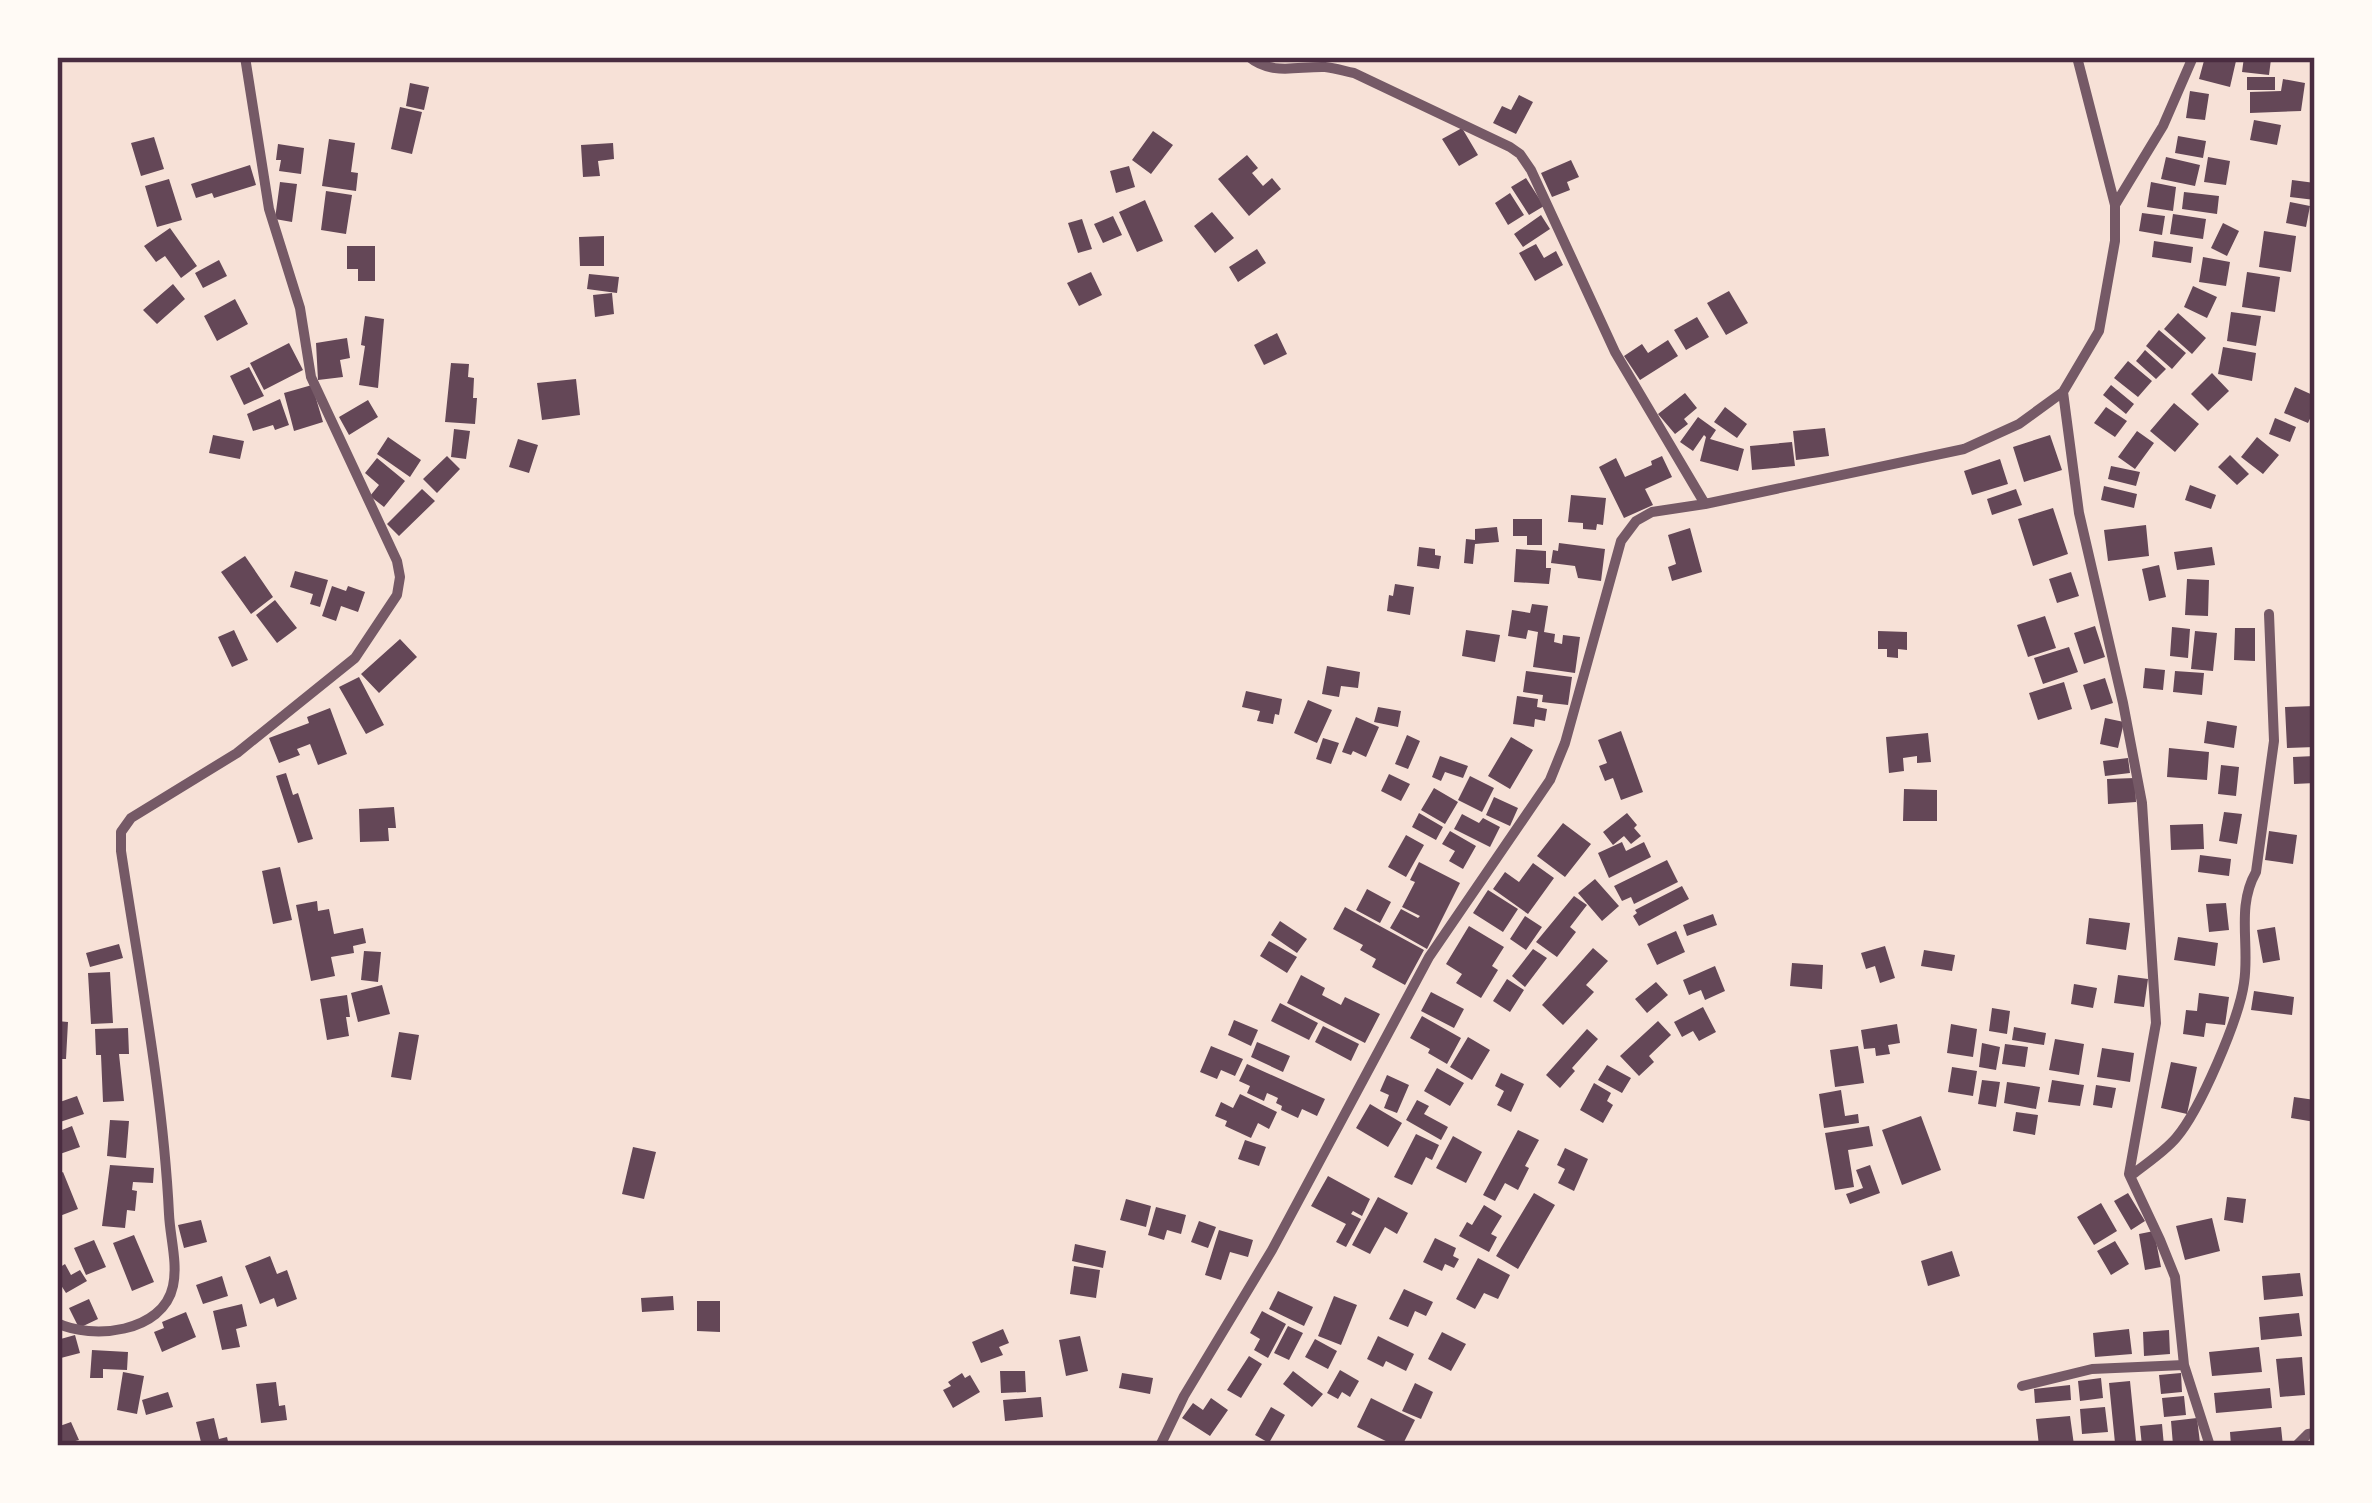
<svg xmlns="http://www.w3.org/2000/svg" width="2372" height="1503" viewBox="0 0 2372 1503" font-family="'Titillium Web',sans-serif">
<rect width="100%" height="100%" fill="#f7e1d7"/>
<path fill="#644757" d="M2205 57 2236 61 2230 87 2199 79Z
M2244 57 2271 59 2269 75 2242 72Z
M2247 77H2275V90H2247Z
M2283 79 2305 83 2301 111 2250 113V92L2281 91Z
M410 83 429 87 424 110 406 106Z
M2190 91 2209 94 2205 120 2186 118Z
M1519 95 1533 102 1516 134 1493 123 1502 106 1511 110Z
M400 107 422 112 412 154 391 149Z
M2254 120 2281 125 2277 145 2250 140Z
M1462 128 1478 155 1459 166 1442 139Z
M1153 131 1173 145 1151 174 1132 160Z
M2178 136 2206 141 2203 158 2175 153Z
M154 137 164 169 141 176 131 143Z
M329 139 355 143 351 172 358 173 356 191 322 186Z
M613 143 614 159 598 161 600 176 583 177 581 145Z
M278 144 304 148 301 174 279 171 281 160H276Z
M1247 155 1258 168 1252 173 1263 186 1272 178 1281 189 1249 216 1218 179Z
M2166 157 2200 165 2195 186 2161 179Z
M2208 157 2230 161 2226 185 2204 182Z
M1571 160 1579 177 1567 182 1570 190 1552 197 1541 173Z
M250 165 256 185 214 198 212 193 196 198 191 184Z
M1129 166 1135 187 1116 193 1110 171Z
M1526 178 1544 206 1529 215 1511 187Z
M169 179 182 220 157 227 145 186Z
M2292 180 2315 183V200L2290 197Z
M280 182 297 184 292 222 275 219Z
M2151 182 2176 187 2173 211 2147 207Z
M326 191 352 195 346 234 321 230Z
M2184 192 2219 196 2217 214 2182 209Z
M1510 193 1524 215 1508 225 1495 203Z
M1145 200 1163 241 1137 252 1119 212Z
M2290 202 2310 206 2306 227 2286 223Z
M1212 212 1234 238 1215 253 1194 226Z
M2142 213 2165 216 2162 235 2139 231Z
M2173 214 2206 219 2203 239 2170 234Z
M1541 215 1550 229 1523 247 1514 234Z
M1113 216 1122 235 1103 243 1094 224Z
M1082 219 1092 249 1078 253 1068 223Z
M2223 223 2239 231 2227 256 2211 248Z
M170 228 197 266 181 278 165 256 156 262 144 246Z
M2264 231 2296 236 2291 272 2259 267Z
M604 236V266H580L579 237Z
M2154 241 2193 247 2191 263 2152 257Z
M1536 244 1544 258 1556 251 1563 265 1535 281 1519 253Z
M347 246H375V281H358V269H347Z
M1257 249 1266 263 1238 282 1229 267Z
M2203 257 2230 262 2226 286 2199 282Z
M219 260 227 276 203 288 195 273Z
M1091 272 1102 295 1079 306 1067 283Z
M2247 272 2280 277 2275 312 2242 307Z
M589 274 619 277 617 293 587 289Z
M173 284 185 299 157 324 143 310Z
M2193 286 2217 297 2207 318 2184 307Z
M1729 291 1748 323 1726 335 1707 303Z
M612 293 614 314 595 317 593 295Z
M235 299 248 324 217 341 204 316Z
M2231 312 2261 316 2256 346 2227 341Z
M2178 313 2206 338 2192 354 2164 329Z
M365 316 384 319 378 388 359 385 365 346 361 345Z
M1697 317 1709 337 1686 350 1674 330Z
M2159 330 2186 353 2172 369 2146 346Z
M1277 333 1287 354 1264 365 1254 345Z
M347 338 350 358 340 360 343 377 318 380 316 343Z
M1668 340 1678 356 1640 380 1624 356 1642 344 1648 353Z
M289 343 303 370 264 390 250 363Z
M2223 347 2256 353 2252 381 2218 374Z
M2145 350 2166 369 2156 379 2136 361Z
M2128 361 2152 381 2138 397 2114 378Z
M451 363 469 364 468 377 474 378 473 398H477L475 424 445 422Z
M249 367 264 396 244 405 230 376Z
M2212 373 2229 391 2208 411 2191 394Z
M576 379 580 415 542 420 537 383Z
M312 385 323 422 294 431 284 393Z
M2111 385 2134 404 2126 414 2103 395Z
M2295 387 2315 396V408L2308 423 2284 413Z
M1685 393 1697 408 1684 419 1688 424 1675 434 1658 414Z
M280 399 289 425 275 430 273 425 253 431 247 414Z
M368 400 378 417 349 435 339 417Z
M2174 403 2199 424 2175 452 2150 431Z
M1725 407 1747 424 1737 438 1714 422Z
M2106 407 2127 421 2115 437 2094 423Z
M1698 417 1716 430 1710 439 1744 449 1738 471 1700 461 1706 437 1704 435 1693 451 1680 442Z
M2275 418 2296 427 2290 442 2269 434Z
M1825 428 1829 456 1796 460 1793 431Z
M454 429 470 431 466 459 451 457Z
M2137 431 2154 443 2135 469 2118 457Z
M213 435 244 441 240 459 209 453Z
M2050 435 2062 470 2024 482 2013 447Z
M388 437 421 460 410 477 377 454Z
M2257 437 2279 455 2263 474 2241 457Z
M518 439 538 445 529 473 509 467Z
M1792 442 1795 466 1752 470 1750 446Z
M2230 455 2249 474 2237 485 2218 467Z
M447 456 460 469 437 493 423 479Z
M1662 456 1672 477 1645 489 1653 505 1624 518 1599 467 1616 458 1625 477 1652 465 1651 461Z
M377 458 405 481 384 507 370 496 379 485 365 473Z
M2000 459 2008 484 1972 495 1964 471Z
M2111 466 2140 472 2136 486 2108 479Z
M2190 485 2216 495 2211 509 2185 500Z
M2104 486 2137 494 2134 508 2101 500Z
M422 489 435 501 399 536 387 524Z
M2016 489 2022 505 1992 515 1987 499Z
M1571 495 1606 498 1603 525 1597 524 1596 530 1583 529V523L1568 522Z
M2053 508 2068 554 2033 566 2018 519Z
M1513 519H1542V545H1527V536H1513Z
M2146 525 2149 556 2108 561 2104 530Z
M1497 527 1499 542 1475 544 1473 564 1464 563 1466 539 1475 540V529Z
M1690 528 1702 572 1672 581 1668 567 1676 564 1668 535Z
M1559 543 1605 549 1601 581 1578 578 1575 566 1551 563 1553 550 1558 551Z
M1419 547 1435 549V555L1441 556 1439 569 1417 566Z
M2212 547 2215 565 2177 570 2174 552Z
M1516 549 1546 551V568H1551L1549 584 1514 582Z
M245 556 273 597 251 614 221 572Z
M2159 565 2166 597 2149 601 2142 569Z
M295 571 328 580 320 607 310 604 313 594 290 587Z
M2071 572 2079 596 2057 603 2049 579Z
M2187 579 2209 580 2208 616 2185 615Z
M1395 584 1414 587 1410 615 1387 611 1389 595 1393 596Z
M332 586 346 591 348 586 365 592 358 612 341 606 336 621 322 616Z
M275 600 297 628 277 643 256 615Z
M1532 604 1548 606 1544 632 1555 634 1554 642 1562 644 1563 635 1580 637 1575 673 1533 667 1538 632 1528 630 1526 639 1508 636 1512 610 1530 613Z
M2045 616 2056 648 2028 657 2017 625Z
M2095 626 2105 657 2084 664 2074 633Z
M2172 627 2190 629 2188 658 2170 656Z
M2235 628H2255V661L2234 660Z
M234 630 248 660 232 667 218 637Z
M1466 630 1500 635 1495 662 1462 656Z
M1878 631 1907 632V650L1898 649V658L1887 657V649H1878Z
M2195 631 2217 633 2213 671 2191 669Z
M400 639 417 657 379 693 361 674Z
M2069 647 2078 672 2043 684 2034 658Z
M1327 666 1360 672 1358 688 1341 686 1339 697 1322 694Z
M2145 668 2165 670 2163 690 2143 688Z
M1526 671 1572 677 1568 705 1542 702 1543 695 1523 692Z
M2175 671 2204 673 2202 695 2173 692Z
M359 677 384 725 366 734 339 687Z
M2105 678 2113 703 2091 710 2083 685Z
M2064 682 2072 709 2038 720 2029 693Z
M1246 691 1282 699 1279 715 1275 714 1273 724 1257 721 1260 711 1242 707Z
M1517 696 1538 699 1537 707 1547 709 1545 721 1535 719 1534 727 1513 724Z
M1308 700 1332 710 1317 743 1294 733Z
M2315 706V747L2287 748 2285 707Z
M1378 707 1401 711 1398 727 1374 722Z
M330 708 347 754 318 765 310 744 297 749 300 755 279 763 269 738 309 723 307 717Z
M1356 717 1379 727 1366 757 1353 751 1351 755 1342 752Z
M2105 718 2124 722 2118 748 2100 744Z
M2207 721 2237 726 2234 748 2204 743Z
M1621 731 1643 792 1621 800 1613 778 1605 781 1599 766 1607 763 1598 740Z
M1928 733 1931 762 1917 763V756L1903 758 1904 771 1889 773 1886 737Z
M1407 735 1420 741 1408 769 1395 764Z
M1511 737 1533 750 1510 789 1488 776Z
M1323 738 1339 743 1331 764 1316 759Z
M2169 748 2209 752 2207 780 2167 777Z
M1440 756 1468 766 1463 778 1445 772 1441 781 1432 777Z
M2315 756V783L2294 784 2293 757Z
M2128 758 2130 773 2105 776 2103 761Z
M2221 765 2239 767 2236 796 2218 794Z
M286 773 293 795 298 793 313 839 298 843 276 776Z
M1389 774 1410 784 1401 801 1381 791Z
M1470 776 1494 788 1482 812 1458 800Z
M2135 778 2136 802 2108 804 2107 779Z
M1434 788 1458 802 1445 824 1421 810Z
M1904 789 1937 790V821H1903Z
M1494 797 1518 808 1510 826 1486 815Z
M394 807 396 828H388L389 841 360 842 359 809Z
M2224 812 2242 814 2237 844 2219 841Z
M1419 813 1443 827 1436 840 1412 827Z
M1627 813 1637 825 1634 828 1641 836 1631 844 1624 836 1613 845 1603 832Z
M1462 814 1479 823 1483 818 1500 827 1490 847 1454 829Z
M1563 823 1591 844 1565 877 1537 856Z
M2203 824 2204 849 2171 850 2170 825Z
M1450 831 1476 846 1463 869 1449 861 1455 851 1442 844Z
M2269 831 2297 835 2293 864 2265 860Z
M1406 835 1424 845 1406 877 1388 867Z
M1622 842 1626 851 1644 842 1651 857 1609 878 1598 853Z
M2200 855 2231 859 2229 876 2198 872Z
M1667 860 1678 882 1634 904 1631 897 1622 901 1614 886Z
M1419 862 1460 883 1427 949 1390 928 1401 909 1418 918 1420 916 1402 907 1415 882 1410 880Z
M1533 863 1554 878 1528 914 1493 889 1505 872 1519 882Z
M280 867 292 920 273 924 262 871Z
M1595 879 1619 906 1602 921 1578 893Z
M1682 886 1689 899 1639 926 1633 916 1637 913 1635 910Z
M1367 889 1391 902 1380 923 1356 910Z
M1488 890 1518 909 1503 932 1473 913Z
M1574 896 1587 905 1570 927 1576 932 1557 957 1536 942Z
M317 901 318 911 329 909 334 934 363 928 366 943 353 946 354 953 331 957 335 976 311 981 296 905Z
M2226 903 2229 930 2209 932 2206 904Z
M1345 907 1424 950 1405 985 1372 967 1376 959 1360 950 1363 945 1333 929Z
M1713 914 1717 925 1687 936 1683 925Z
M1525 916 1542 927 1526 950 1510 939Z
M2089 918 2130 923 2126 950 2086 944Z
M1280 921 1307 939 1297 953 1271 935Z
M1469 926 1504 947 1492 966 1498 970 1481 998 1456 983 1462 974 1446 964Z
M2275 927 2280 960 2263 963 2257 930Z
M1676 931 1685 952 1657 965 1647 944Z
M2178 937 2218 943 2215 966 2174 960Z
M1269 941 1297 957 1287 973 1260 956Z
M119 944 123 958 90 967 86 953Z
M1885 946 1895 978 1880 983 1875 966 1866 969 1861 953Z
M1593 948 1608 961 1586 985 1594 992 1563 1025 1542 1005Z
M1533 949 1547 958 1525 987 1512 976Z
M1924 950 1955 955 1952 971 1921 966Z
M364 951 381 952 378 982 361 980Z
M1792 963 1823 965 1822 989 1790 986Z
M1715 966 1725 991 1705 1000 1701 990 1689 995 1683 980Z
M110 972 113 1023 91 1024 88 973Z
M1301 975 1325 988 1322 995 1341 1005 1345 997 1380 1014 1365 1043 1287 1003Z
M2118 975 2148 979 2144 1007 2114 1003Z
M1507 979 1524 990 1510 1012 1493 1001Z
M1656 982 1668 995 1647 1013 1635 999Z
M2074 984 2097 988 2093 1008 2071 1004Z
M382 985 390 1014 358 1022 351 993Z
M2254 991 2294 997 2292 1015 2251 1010Z
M1431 992 1464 1009 1454 1028 1421 1011Z
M2199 993 2229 997 2225 1025 2206 1023 2204 1037 2183 1034 2186 1010 2197 1011Z
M347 995 350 1017H346L349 1036 327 1040 320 999Z
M1280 1003 1318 1023 1309 1040 1271 1021Z
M1703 1007 1716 1032 1699 1041 1693 1031 1682 1037 1674 1022Z
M1992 1008 2010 1011 2007 1034 1989 1031Z
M1422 1016 1461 1038 1447 1064 1428 1053 1430 1049 1410 1038Z
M1234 1020 1258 1030 1251 1046 1228 1035Z
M57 1021 68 1022 66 1059H57Z
M1658 1021 1671 1035 1649 1056 1654 1062 1639 1076 1620 1056Z
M1897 1024 1900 1043 1888 1045 1890 1054 1876 1056 1875 1048 1864 1049 1861 1030Z
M1951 1024 1977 1029 1973 1057 1947 1053Z
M1323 1026 1359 1044 1351 1061 1315 1042Z
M2014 1027 2046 1033 2044 1045 2012 1040Z
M128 1028 129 1054H119L124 1101 103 1102 101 1055H96L95 1029Z
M1587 1029 1598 1039 1572 1068 1575 1071 1560 1088 1546 1075Z
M399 1032 419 1035 411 1080 391 1077Z
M1468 1037 1490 1050 1472 1080 1450 1067Z
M2055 1039 2084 1044 2079 1075 2049 1070Z
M1257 1042 1290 1056 1283 1072 1251 1057Z
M1982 1043 2000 1047 1996 1070 1979 1067Z
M2005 1044 2028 1047 2025 1067 2002 1064Z
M1211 1046 1243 1059 1235 1076 1221 1070 1217 1079 1200 1072Z
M1858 1046 1864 1083 1835 1087 1830 1050Z
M2102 1048 2134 1053 2130 1082 2097 1077Z
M2171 1062 2197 1067 2187 1114 2161 1108Z
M1247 1064 1325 1099 1317 1116 1302 1109 1298 1118 1281 1110 1282 1106 1276 1103 1278 1098 1267 1093 1264 1101 1247 1093 1250 1086 1239 1081Z
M1607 1065 1631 1078 1622 1093 1598 1080Z
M1952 1067 1977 1071 1973 1096 1948 1092Z
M1437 1068 1464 1083 1450 1106 1424 1091Z
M1501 1073 1524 1084 1511 1112 1497 1105 1504 1091 1495 1086Z
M1387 1075 1409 1085 1397 1113 1384 1108 1389 1095 1380 1091Z
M1982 1080 2000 1082 1996 1107 1978 1104Z
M2052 1080 2084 1085 2080 1106 2048 1102Z
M2007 1082 2040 1087 2036 1109 2004 1103Z
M1594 1083 1611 1093 1607 1101 1613 1105 1603 1123 1580 1110Z
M2096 1085 2116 1088 2112 1108 2093 1105Z
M1841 1090 1845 1116 1858 1114 1859 1123 1824 1128 1819 1094Z
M1240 1094 1277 1112 1269 1129 1258 1123 1251 1138 1225 1126 1227 1121 1215 1116 1221 1102 1233 1108Z
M77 1096 84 1114 57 1123V1103Z
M2294 1097 2315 1100V1122L2291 1118Z
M1417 1100 1429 1106 1424 1114 1448 1127 1441 1140 1406 1120Z
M1370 1104 1402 1123 1388 1147 1356 1128Z
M2016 1112 2038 1115 2035 1135 2013 1131Z
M1921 1116 1941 1170 1902 1185 1882 1130Z
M110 1120 129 1121 126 1158 107 1156Z
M72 1126 80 1147 57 1155V1132Z
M1869 1126 1873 1146 1848 1150 1854 1187 1835 1190 1825 1133Z
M1518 1130 1539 1140 1525 1166 1529 1168 1518 1190 1505 1183 1495 1201 1483 1195Z
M1416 1134 1439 1145 1432 1160 1426 1157 1412 1185 1394 1177Z
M1453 1136 1482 1152 1466 1183 1436 1168Z
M1245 1140 1266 1147 1259 1166 1238 1159Z
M633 1147 656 1152 644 1199 622 1194Z
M1565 1148 1588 1159 1574 1191 1558 1183 1565 1169 1557 1165Z
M110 1165 154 1168 153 1183 133 1182 132 1190 137 1191 135 1211 127 1210 125 1228 102 1226Z
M1870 1165 1880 1193 1850 1204 1846 1194 1863 1188 1856 1170Z
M63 1172 78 1209 57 1217V1175Z
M1328 1176 1370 1199 1362 1216 1353 1211 1351 1214 1361 1219 1346 1247 1336 1242 1346 1224 1311 1206Z
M1534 1193 1555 1205 1518 1269 1496 1256Z
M2128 1193 2145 1221 2131 1230 2114 1201Z
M1378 1197 1408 1213 1397 1234 1385 1227 1370 1254 1352 1245Z
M2227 1197 2246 1199 2243 1223 2224 1220Z
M1126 1199 1151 1206 1146 1227 1120 1220Z
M2101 1203 2117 1231 2094 1245 2077 1217Z
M1484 1205 1502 1216 1491 1234 1497 1237 1489 1252 1459 1236 1467 1222 1472 1225Z
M1156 1207 1186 1215 1181 1234 1167 1230 1164 1240 1148 1235Z
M2212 1218 2220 1251 2185 1260 2176 1226Z
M201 1220 207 1242 184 1248 178 1225Z
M1199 1221 1216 1227 1208 1248 1191 1242Z
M1219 1230 1253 1240 1248 1257 1230 1252 1221 1280 1205 1275Z
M2154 1231 2161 1267 2145 1270 2139 1234Z
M134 1235 154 1282 132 1291 113 1243Z
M1435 1238 1456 1248 1453 1256 1459 1259 1454 1268 1445 1264 1442 1271 1423 1262Z
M94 1240 106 1267 86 1275 74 1248Z
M2115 1241 2129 1264 2111 1275 2097 1251Z
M1075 1244 1106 1251 1103 1268 1072 1261Z
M1952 1251 1960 1276 1928 1286 1921 1261Z
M270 1256 277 1274 287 1270 297 1299 277 1307 274 1298 260 1304 245 1266Z
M1478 1258 1510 1275 1498 1299 1484 1293 1475 1309 1456 1299Z
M65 1264 71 1275 80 1270 87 1281 66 1293 57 1279V1269Z
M1074 1266 1100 1270 1096 1298 1070 1294Z
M2300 1273 2303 1296 2264 1300 2262 1276Z
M222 1276 228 1296 203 1304 196 1285Z
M1404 1289 1433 1302 1426 1316 1415 1311 1408 1327 1389 1319Z
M1278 1291 1313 1307 1304 1326 1269 1309Z
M673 1296 674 1310 642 1312 641 1298Z
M1334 1296 1357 1305 1341 1345 1318 1336Z
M89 1299 98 1319 79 1328 69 1308Z
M697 1301H720V1332L697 1331Z
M242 1304 247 1326 236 1329 240 1347 222 1350 213 1311Z
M1262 1311 1286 1324 1268 1358 1254 1350 1260 1339 1250 1333Z
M186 1312 196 1337 162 1352 154 1332 164 1328 162 1322Z
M2299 1313 2302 1336 2261 1340 2259 1317Z
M1288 1326 1303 1333 1289 1360 1274 1353Z
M1003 1329 1009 1343 999 1347 1003 1355 981 1363 972 1342Z
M2129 1329 2132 1354 2095 1357 2093 1333Z
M2169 1330 2170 1354 2144 1356 2143 1332Z
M1442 1332 1466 1344 1451 1371 1428 1359Z
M75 1335 80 1353 57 1359V1340Z
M1080 1336 1088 1371 1066 1376 1059 1340Z
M1378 1336 1414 1354 1406 1371 1386 1361 1383 1367 1367 1359Z
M1315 1339 1337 1351 1328 1369 1305 1357Z
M2259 1347 2262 1372 2212 1376 2209 1352Z
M92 1350 128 1352 127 1370 103 1369V1378H90Z
M1249 1356 1262 1364 1241 1398 1227 1390Z
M2302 1357 2305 1395 2280 1397 2276 1359Z
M1340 1370 1359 1381 1350 1397 1342 1392 1338 1399 1327 1393Z
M1000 1371H1025L1026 1392 1001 1393Z
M1293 1371 1323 1394 1312 1407 1283 1384Z
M123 1372 144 1376 137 1414 117 1410Z
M962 1373 965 1378 970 1375 980 1392 953 1408 943 1390 951 1386 948 1382Z
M1122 1373 1153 1378 1150 1394 1119 1388Z
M2181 1373 2182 1392 2161 1394 2159 1375Z
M2101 1378 2103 1398 2080 1401 2078 1381Z
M2130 1381 2136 1441 2115 1443 2109 1383Z
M276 1382 279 1406 285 1405 287 1420 261 1423 256 1384Z
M1415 1383 1433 1392 1421 1419 1402 1411Z
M2070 1385 2071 1400 2035 1403 2034 1389Z
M2270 1388 2272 1408 2216 1413 2214 1393Z
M168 1392 173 1407 146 1415 142 1400Z
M2184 1396 2186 1415 2164 1417 2162 1398Z
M1041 1397 1043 1417 1005 1421 1003 1400Z
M1211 1398 1228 1410 1210 1436 1182 1418 1193 1403 1203 1410Z
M1371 1398 1415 1420 1402 1446H1396L1357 1427Z
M1271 1407 1285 1415 1269 1443 1255 1435Z
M2105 1407 2108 1432 2082 1434 2080 1409Z
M2070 1416 2074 1445 2039 1446 2036 1419Z
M214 1418 219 1439 227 1437 229 1446H202L196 1422Z
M2197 1418 2200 1443 2173 1445 2171 1421Z
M71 1422 79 1440 57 1446V1427Z
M2162 1424 2164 1446H2142L2140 1426Z
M2281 1427 2283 1446H2231L2230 1432Z"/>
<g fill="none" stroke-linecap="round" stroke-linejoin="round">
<path stroke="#755966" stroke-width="10" d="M1249 57C1272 76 1298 66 1325 67 1335 68 1344 71 1354 73L1510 147 1520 154 1531 170 1615 352 1705 504
M2077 57 2115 205
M2063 392 2079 513 2123 703 2142 803 2156 1023 2129 1174 2160 1240 2175 1277 2184 1365 2210 1446
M2129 1174H2133C2147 1163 2164 1152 2176 1138 2200 1110 2239 1019 2244 983 2250 945 2236 907 2256 872L2274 741 2269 614
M57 1323C92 1340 163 1333 173 1286 178 1263 170 1237 169 1214 163 1092 139 971 121 851V832L131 818 237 753 355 658 397 595 400 577 397 561 311 377 300 308 269 209 245 57
M2022 1386 2092 1369 2184 1365
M1160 1446 1184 1396 1272 1250 1429 957 1550 780 1565 743 1621 541 1636 521 1652 512 1705 504 1964 449 2019 424 2063 392 2099 331 2115 241V205L2163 126 2193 57
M2296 1446 2308 1434 2315 1433"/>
</g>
<rect width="2372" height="1503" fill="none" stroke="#fffaf5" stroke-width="120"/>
<rect x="60" y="60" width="2252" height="1383" fill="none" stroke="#4a2c40" stroke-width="4.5"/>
</svg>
